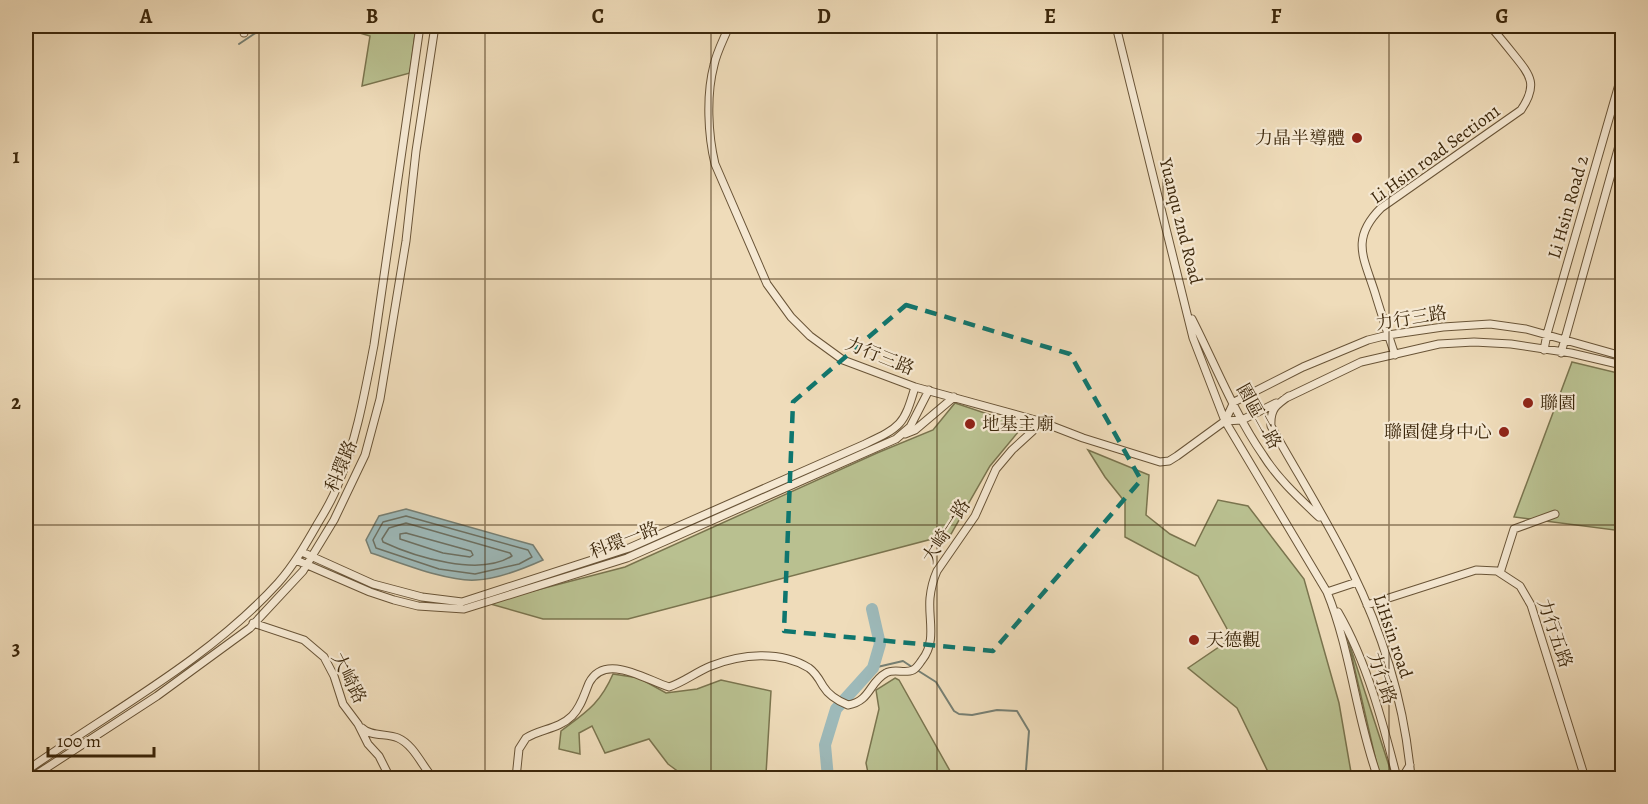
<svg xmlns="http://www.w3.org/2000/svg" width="1648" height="804" viewBox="0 0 1648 804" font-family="Alegreya,'Noto Serif TC',serif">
<rect width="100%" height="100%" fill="#efdcba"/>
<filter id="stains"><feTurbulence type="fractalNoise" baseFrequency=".00333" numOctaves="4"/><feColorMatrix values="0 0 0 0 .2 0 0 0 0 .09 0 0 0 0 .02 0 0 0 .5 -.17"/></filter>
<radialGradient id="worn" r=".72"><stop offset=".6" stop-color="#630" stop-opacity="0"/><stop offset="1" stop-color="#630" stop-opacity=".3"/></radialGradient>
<path fill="#b9c090" stroke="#7a744e" stroke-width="1.5" d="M336 26H416L410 73 362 86 370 36Z
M1572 362 1622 374V531L1514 517Z
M955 403 1023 426 990 466 951 534 628 619H543L487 603 625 567 877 453 933 430Z
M1088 450 1149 475 1146 515 1170 534 1195 546 1218 500 1248 506 1304 579 1339 703 1352 778H1271L1237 708 1188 668 1232 638 1198 576 1125 537V502L1105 477Z
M1348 640 1393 778H1380Z
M613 674 639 678 666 693 697 689 721 680 771 691 766 774 771 778H687L668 764 649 739 605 753 592 726 579 733 580 754 559 749 561 731C586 712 600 704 613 674Z
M895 678 899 680 954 778H869L866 763 879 709 876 690Z"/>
<path fill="#9db9b9" stroke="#767f73" stroke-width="1.5" d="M406 509 533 545 543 560C523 569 497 579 476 580 447 582 399 562 371 553L366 540 379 516Z"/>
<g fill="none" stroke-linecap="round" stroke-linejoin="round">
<path stroke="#6c7062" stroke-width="1.5" d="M406 516 528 550 532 557 519 564 475 574 439 569 376 548 373 540 383 522Z
M406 523 510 553 512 556C480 577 415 557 383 542L382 539 389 528Z
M406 533 471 551 473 555 470 557 443 553 400 539V534Z"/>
<path stroke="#767f73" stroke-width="2" d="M239 44 266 26
M873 668 903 661 912 667
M917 670 936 682 954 711 959 714 972 715 997 710 1017 711 1029 731 1026 770 1028 778"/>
<path stroke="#9db9b9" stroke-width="12" d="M828 778 825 745 836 709 873 668 880 644 872 609"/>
<defs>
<path id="minor" d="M136 26H139
M729 26C724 39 717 51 714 65 706 95 708 135 715 164L767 284 791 317 810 336 843 360 915 387 1039 421 1083 438 1160 462 1169 461 1177 456 1225 421 1234 402 1303 367 1368 340 1388 335 1443 327 1490 324 1526 329 1622 356
M1116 26 1193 338 1225 421 1327 592C1351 651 1356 718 1378 778
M244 33V26
M1192 319C1215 364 1234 413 1263 455 1278 479 1299 498 1319 517
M1544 350 1547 334 1622 74
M1561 353 1622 135
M1395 355C1388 334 1381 313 1375 293 1364 258 1350 239 1381 208L1521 110C1538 85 1531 76 1514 55 1506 45 1498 35 1490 26
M1289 396C1276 405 1270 409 1271 426 1297 473 1327 520 1351 569 1383 634 1405 707 1411 778
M1286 398 1361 362 1439 344 1474 342 1511 344 1571 353 1622 365
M1225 421 1242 420 1276 403
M905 434 915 430 954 397
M302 552 373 584 422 597 462 602 629 548 865 444C901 427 904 425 915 387
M296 560 370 592 394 600 418 606 464 609 627 558 896 439 910 427 929 390
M1500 573 1514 529 1555 514
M1327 592 1357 582
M1367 605 1476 570 1497 571 1520 586 1531 605 1585 778
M1338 612C1367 662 1383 723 1397 778
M253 623 304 640 324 657 334 676 343 704 358 724 368 744 379 756 390 778
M362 728C371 737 387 733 398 738 414 745 422 766 433 778
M26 771C111 711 207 661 278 583 294 565 306 544 318 523 326 510 334 496 339 482 357 438 365 391 374 345L420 26
M31 778 157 696 250 628 303 571 334 520 365 455 380 399 406 241 416 151 435 26
M516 778 519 749 526 738C540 729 559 729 572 716 581 707 584 695 589 683 605 652 646 680 669 687 684 682 696 672 711 666 741 654 780 650 809 668 816 673 819 679 823 686 829 696 838 701 848 705 871 701 869 682 886 673 894 668 905 674 913 670 917 668 919 664 922 660 937 641 928 619 930 598 931 588 933 580 937 571L975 516 996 469 1012 450 1035 429 1039 421
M1402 778 1410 765"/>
</defs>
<use href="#minor" stroke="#695437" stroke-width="9"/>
<use href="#minor" stroke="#f5e8d2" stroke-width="7"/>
</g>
<path fill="none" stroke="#0f766e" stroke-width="4.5" stroke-dasharray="12 8" stroke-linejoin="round" d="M906 305 1070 354 1141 480 993 651 784 631 793 402Z"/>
<path fill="none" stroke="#3c270b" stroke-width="1.5" stroke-opacity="0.55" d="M259 26V778M485 26V778M711 26V778M937 26V778M1163 26V778M1389 26V778M26 279H1622M26 525H1622"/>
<g fill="#8f2418" stroke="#f5e8d2" stroke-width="2">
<circle cx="1357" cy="138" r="6"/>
<circle cx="1528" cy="403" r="6"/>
<circle cx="970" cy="424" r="6"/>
<circle cx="1504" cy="432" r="6"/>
<circle cx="1194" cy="640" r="6"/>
</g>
<g text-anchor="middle" stroke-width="4.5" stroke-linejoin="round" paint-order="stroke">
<g font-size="18" fill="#3c270b" stroke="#f5e8d2" text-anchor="start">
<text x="1345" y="144" text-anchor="end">力晶半導體</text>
<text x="1540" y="409">聯園</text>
<text x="982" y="430">地基主廟</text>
<text x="1492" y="438" text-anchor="end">聯園健身中心</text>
<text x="1206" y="646">天德觀</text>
</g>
<g font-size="18" fill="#3c270b" stroke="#f5e8d2">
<text transform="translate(1435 154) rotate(-36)" y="6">Li Hsin road Section1</text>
<text transform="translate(1568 207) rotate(-74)" y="6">Li Hsin Road 2</text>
<text transform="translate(1181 221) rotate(76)" y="6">Yuanqu 2nd Road</text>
<text transform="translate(1411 318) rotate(-9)" y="6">力行三路</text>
<text transform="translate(880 356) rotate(22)" y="6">力行三路</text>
<text transform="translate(1259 416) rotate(61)" y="6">園區二路</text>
<text transform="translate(341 466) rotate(-67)" y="6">科環路</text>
<text transform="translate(946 531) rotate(-57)" y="6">大崎一路</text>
<text transform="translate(624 540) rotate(-21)" y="6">科環一路</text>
<text transform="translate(1555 633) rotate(71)" y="6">力行五路</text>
<text transform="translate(1393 636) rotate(71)" y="6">LiHsin road</text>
<text transform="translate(349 678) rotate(63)" y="6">大崎路</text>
<text transform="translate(1382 678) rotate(71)" y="6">力行路</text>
</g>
</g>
<rect width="1648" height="804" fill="none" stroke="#efdcba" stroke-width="66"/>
<path d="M48 747v9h106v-9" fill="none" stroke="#3c270b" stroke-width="3"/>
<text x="57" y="747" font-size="18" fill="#3c270b" stroke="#f5e8d2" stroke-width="4.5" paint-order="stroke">100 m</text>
<rect x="33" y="33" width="1582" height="738" fill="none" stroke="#3c270b" stroke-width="2"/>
<g font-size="20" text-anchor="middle" font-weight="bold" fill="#3c270b">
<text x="146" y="23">A</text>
<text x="372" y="23">B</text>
<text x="598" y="23">C</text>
<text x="824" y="23">D</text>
<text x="1050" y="23">E</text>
<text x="1276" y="23">F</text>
<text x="1502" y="23">G</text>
<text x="16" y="163">1</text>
<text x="16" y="409">2</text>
<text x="16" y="655">3</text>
</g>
<rect width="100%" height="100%" filter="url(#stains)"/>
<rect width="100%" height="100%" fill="url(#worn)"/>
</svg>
